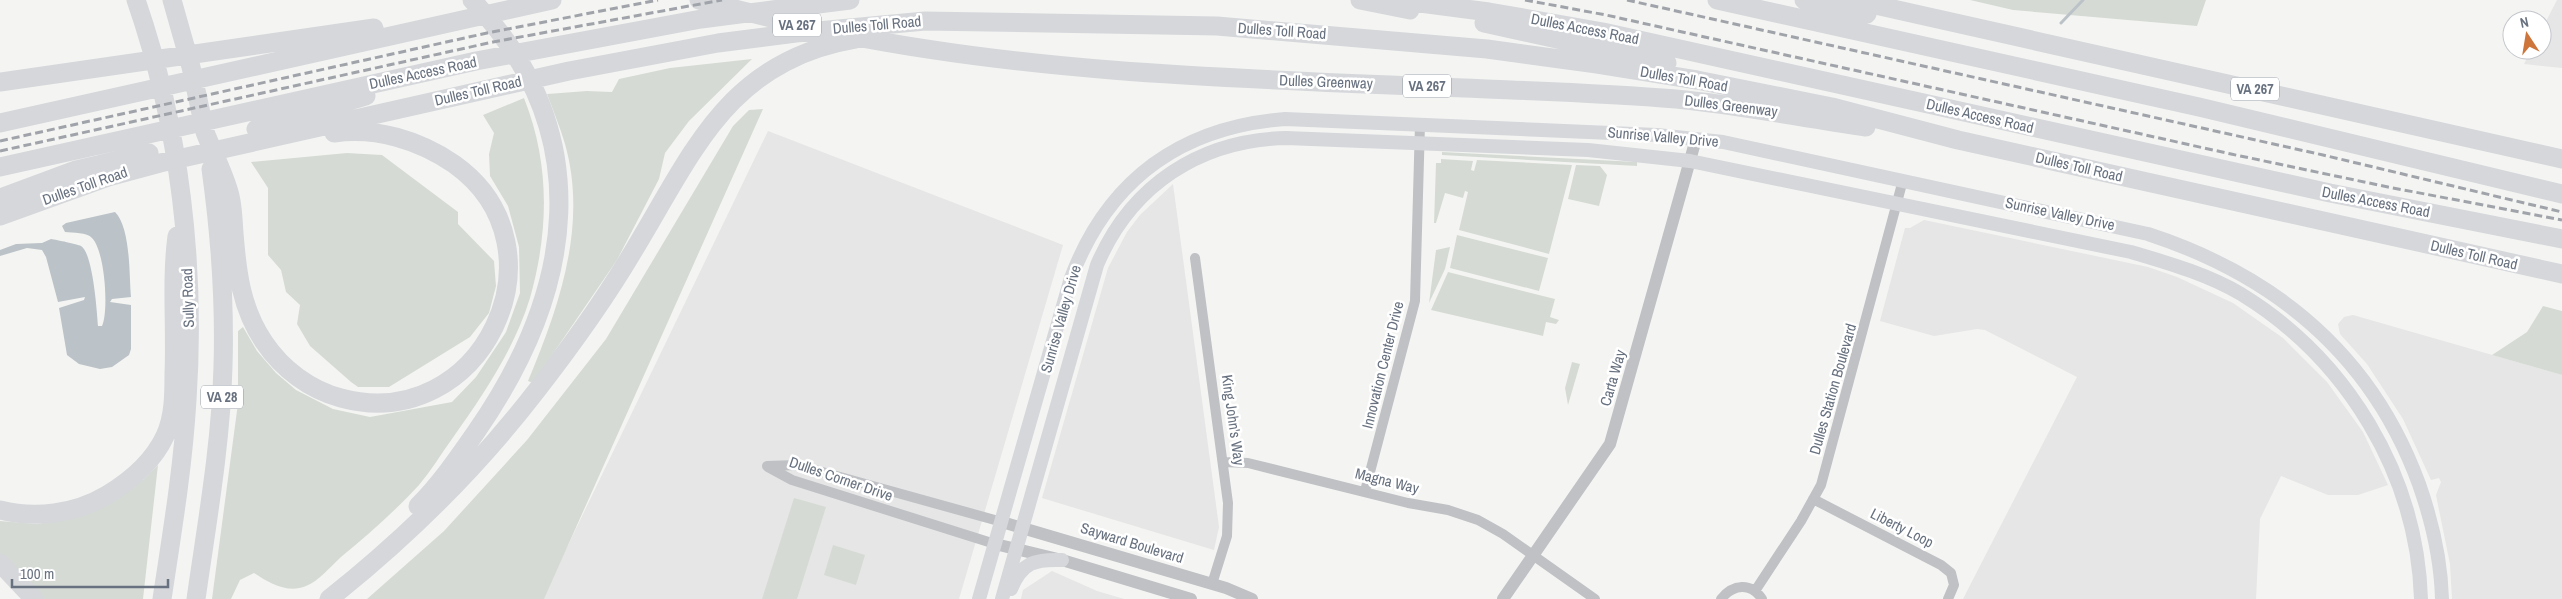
<svg xmlns="http://www.w3.org/2000/svg" width="2562" height="599" viewBox="0 0 2562 599" font-family="'Archivo Narrow',sans-serif">
<rect width="100%" height="100%" fill="#f4f5f2"/>
<path fill="#e5e6e5" d="M2557 0H2562V68L2524 64 2531 50H2542V29Z
M768 131 1063 245 959 599H542Z
M1173 184 1219 527 1214 550 1042 498 1108 268 1127 232 1140 215Z
M1924 220 2148 267 2177 277 2233 303 2283 338 2327 382 2363 432 2388 485 2358 495H2328L2281 476 2260 519 2256 599H1963L2077 377 1985 330 1977 329 1934 336 1880 321 1905 228H1910Z
M2353 315 2562 375V599H2452L2450 564 2436 495 2441 482 2439 478 2431 480 2403 419 2367 364 2340 334 2338 324 2344 317Z
M1052 571 1097 591 1124 599H1021L1023 590Z"/>
<path fill="#d5dbd4" d="M1970 0H2206L2197 26 2013 10Z
M752 59 689 121 665 153 659 179 617 260 533 383 528 381C559 307 588 225 565 144 560 127 553 110 547 94L587 91 612 92 619 79 670 68Z
M524 98C550 163 549 231 530 298 514 350 483 395 452 439 441 454 431 471 419 485 395 511 368 535 341 557 331 566 319 581 306 586 288 594 269 583 254 573L240 580 231 599H212L238 403V331L243 327 257 351 276 373 296 390 333 409 370 417 452 402 476 377 506 332 520 293 519 247 508 206 490 176 489 154 494 133 483 115Z
M763 109 544 599H367L444 531 527 440 606 339 733 126 749 110Z
M1442 152 1637 162V166L1442 155Z
M347 153 382 155 458 212V224L494 261 496 286 489 313 470 337 389 387H358L351 382 310 346 297 324 300 305 286 292 281 270 268 255V188L251 162Z
M1441 159 1473 161 1471 170 1474 171 1477 160 1572 165 1549 254 1459 230 1468 192 1465 191 1463 198 1445 193 1436 223H1434L1436 163H1441Z
M1576 165 1600 166 1607 175 1599 206 1568 199Z
M1457 235 1548 258 1539 291 1450 268Z
M1450 247 1445 269 1429 303 1436 250Z
M1448 272 1555 299 1550 317 1559 320 1556 324 1546 322 1543 336 1431 310Z
M2543 306 2562 311V375L2492 355 2527 332Z
M1572 362 1580 364 1568 405 1565 388Z
M158 465 143 599H40L0 555V521L36 524 66 520 143 480Z
M794 498 826 507 797 599H762Z
M833 545 865 555 856 585 824 575Z"/>
<path fill="#bbc2c8" d="M115 212C131 228 129 276 131 297L112 299 110 302 131 305V349L129 355 112 367 100 369 79 364 67 355 59 308 84 300 85 297 58 302 46 257 42 250 27 248 0 256V250L16 244 42 243 51 239C57 240 77 244 81 246 93 253 97 312 98 326H102C109 311 105 251 92 238 87 232 73 233 65 232L62 226 66 223Z"/>
<g fill="none" stroke-linecap="round" stroke-linejoin="round">
<path stroke="#bbc2c8" stroke-width="3" d="M2061 23 2083 0"/>
<path stroke="#bfc1c5" stroke-width="10" d="M1195 258 1228 503 1227 536 1212 584
M1223 462 1248 463 1408 503 1448 510 1478 520 1503 534 1595 599
M767 466 797 465 1002 522
M768 467 792 480 995 544
M1365 491 1415 301 1420 124
M1813 499 1941 565 1951 573 1954 585 1948 599
M1755 591 1801 521 1821 485 1903 180
M1721 599C1733 584 1751 582 1762 599"/>
<path stroke="#bfc1c5" stroke-width="12" d="M1002 522 1226 588 1252 599
M995 544 1062 560 1191 599
M1503 599 1610 444 1696 139"/>
<path stroke="#d5d7db" stroke-width="14" d="M1011 589C1022 562 1035 559 1062 560
M979 599 1071 278C1108 180 1181 127 1285 119L1657 135 1723 142 2148 234C2276 276 2372 355 2419 484 2432 521 2441 560 2442 599
M1002 599 1097 265C1131 185 1200 140 1286 138L1588 150 1690 161 2131 252C2168 263 2207 274 2241 294 2347 359 2417 474 2421 599"/>
<path stroke="#d5d7db" stroke-width="19" d="M136 0C180 127 196 266 187 400 183 467 172 533 162 599
M172 0 191 67 205 132
M699 0 807 27
M1360 0 1410 10
M1397 0 1489 12 1603 32 2330 193 2562 239
M1717 0 2199 107 2562 194
M1804 0 1867 14
M1853 0 2562 159
M1484 23 1667 63
M841 34C1047 75 1255 79 1464 88 1535 91 1606 93 1676 99 1740 105 1802 118 1866 127
M0 82 374 28
M0 123 552 0
M256 129 366 96
M205 132C213 153 225 175 230 196 233 208 233 221 234 233 237 272 241 308 264 342 282 369 310 390 341 398 481 436 572 248 454 164 419 140 376 127 334 133
M0 167 476 61 701 19 850 0
M0 198 76 170 149 153
M0 216 108 177 160 163 569 71 718 43 796 33 925 21 1217 26 1487 49 1597 64 1697 80 1832 107 1958 140 2562 274
M418 506C440 484 458 458 476 432 574 291 600 134 472 0
M0 510C35 519 75 514 107 495 130 481 153 462 165 436 174 417 174 394 174 373 176 327 171 281 177 236
M0 563 34 599
M196 599C207 522 221 444 223 366 225 300 220 234 211 169
M329 599C406 538 477 468 537 390 572 345 605 299 634 250 694 151 728 61 856 39"/>
<path stroke="#a0a4aa" stroke-width="3" stroke-dasharray="8 4" stroke-linecap="butt" d="M1525 0 1606 15 2231 154 2388 187 2562 220
M1627 0 2323 155 2562 212
M0 141 487 33 658 0
M0 151 493 42 722 0"/>
</g>
<g text-anchor="middle" stroke-width="5" stroke-linejoin="round" paint-order="stroke">
<g fill="#fff" stroke="#959ca5" stroke-width="1">
<rect x="773" y="13.5" width="48" height="23" rx="4"/>
<rect x="1403" y="74.5" width="48" height="23" rx="4"/>
<rect x="2231" y="77.5" width="48" height="23" rx="4"/>
<rect x="201" y="385.5" width="42" height="23" rx="4"/>
</g>
<g font-size="14" font-weight="bold" fill="#68717f">
<text x="797" y="30">VA 267</text>
<text x="1427" y="91">VA 267</text>
<text x="2255" y="94">VA 267</text>
<text x="222" y="402">VA 28</text>
</g>
<g font-size="15" fill="#68717f" stroke="#fff">
<text transform="translate(877 25) rotate(-5)" y="5">Dulles Toll Road</text>
<text transform="translate(1585 29) rotate(11)" y="5">Dulles Access Road</text>
<text transform="translate(1282 31) rotate(4)" y="5">Dulles Toll Road</text>
<text transform="translate(423 73) rotate(-12)" y="5">Dulles Access Road</text>
<text transform="translate(1684 79) rotate(10)" y="5">Dulles Toll Road</text>
<text transform="translate(1326 82) rotate(2)" y="5">Dulles Greenway</text>
<text transform="translate(478 91) rotate(-13)" y="5">Dulles Toll Road</text>
<text transform="translate(1731 106) rotate(7)" y="5">Dulles Greenway</text>
<text transform="translate(1980 116) rotate(13)" y="5">Dulles Access Road</text>
<text transform="translate(1663 137) rotate(5)" y="5">Sunrise Valley Drive</text>
<text transform="translate(2079 167) rotate(13)" y="5">Dulles Toll Road</text>
<text transform="translate(85 186) rotate(-19)" y="5">Dulles Toll Road</text>
<text transform="translate(2376 202) rotate(11)" y="5">Dulles Access Road</text>
<text transform="translate(2060 214) rotate(12)" y="5">Sunrise Valley Drive</text>
<text transform="translate(2474 255) rotate(13)" y="5">Dulles Toll Road</text>
<text transform="translate(188 298) rotate(-92)" y="5">Sully Road</text>
<text transform="translate(1061 319) rotate(-74)" y="5">Sunrise Valley Drive</text>
<text transform="translate(1383 365) rotate(-76)" y="5">Innovation Center Drive</text>
<text transform="translate(1613 378) rotate(-74)" y="5">Carta Way</text>
<text transform="translate(1833 389) rotate(-74)" y="5">Dulles Station Boulevard</text>
<text transform="translate(1233 420) rotate(82)" y="5">King John's Way</text>
<text transform="translate(841 479) rotate(19)" y="5">Dulles Corner Drive</text>
<text transform="translate(1387 481) rotate(14)" y="5">Magna Way</text>
<text transform="translate(1902 528) rotate(27)" y="5">Liberty Loop</text>
<text transform="translate(1132 543) rotate(17)" y="5">Sayward Boulevard</text>
</g>
</g>
<g transform="translate(2527 35) rotate(348)"><circle r="24" fill="#ffffff" stroke="#c3c6cc"/>
<path d="M0-4L9 19L0 12L-9 19Z" fill="#cd753a"/>
<text y="-8" font-size="14" font-weight="bold" text-anchor="middle" fill="#68717f">N</text>
</g>
<path d="M12 579v8h156v-8" fill="none" stroke="#68717f" stroke-width="2.5"/>
<text x="20" y="579" font-size="15" fill="#68717f" stroke="#ffffff" stroke-width="4" paint-order="stroke">100 m</text>
</svg>
